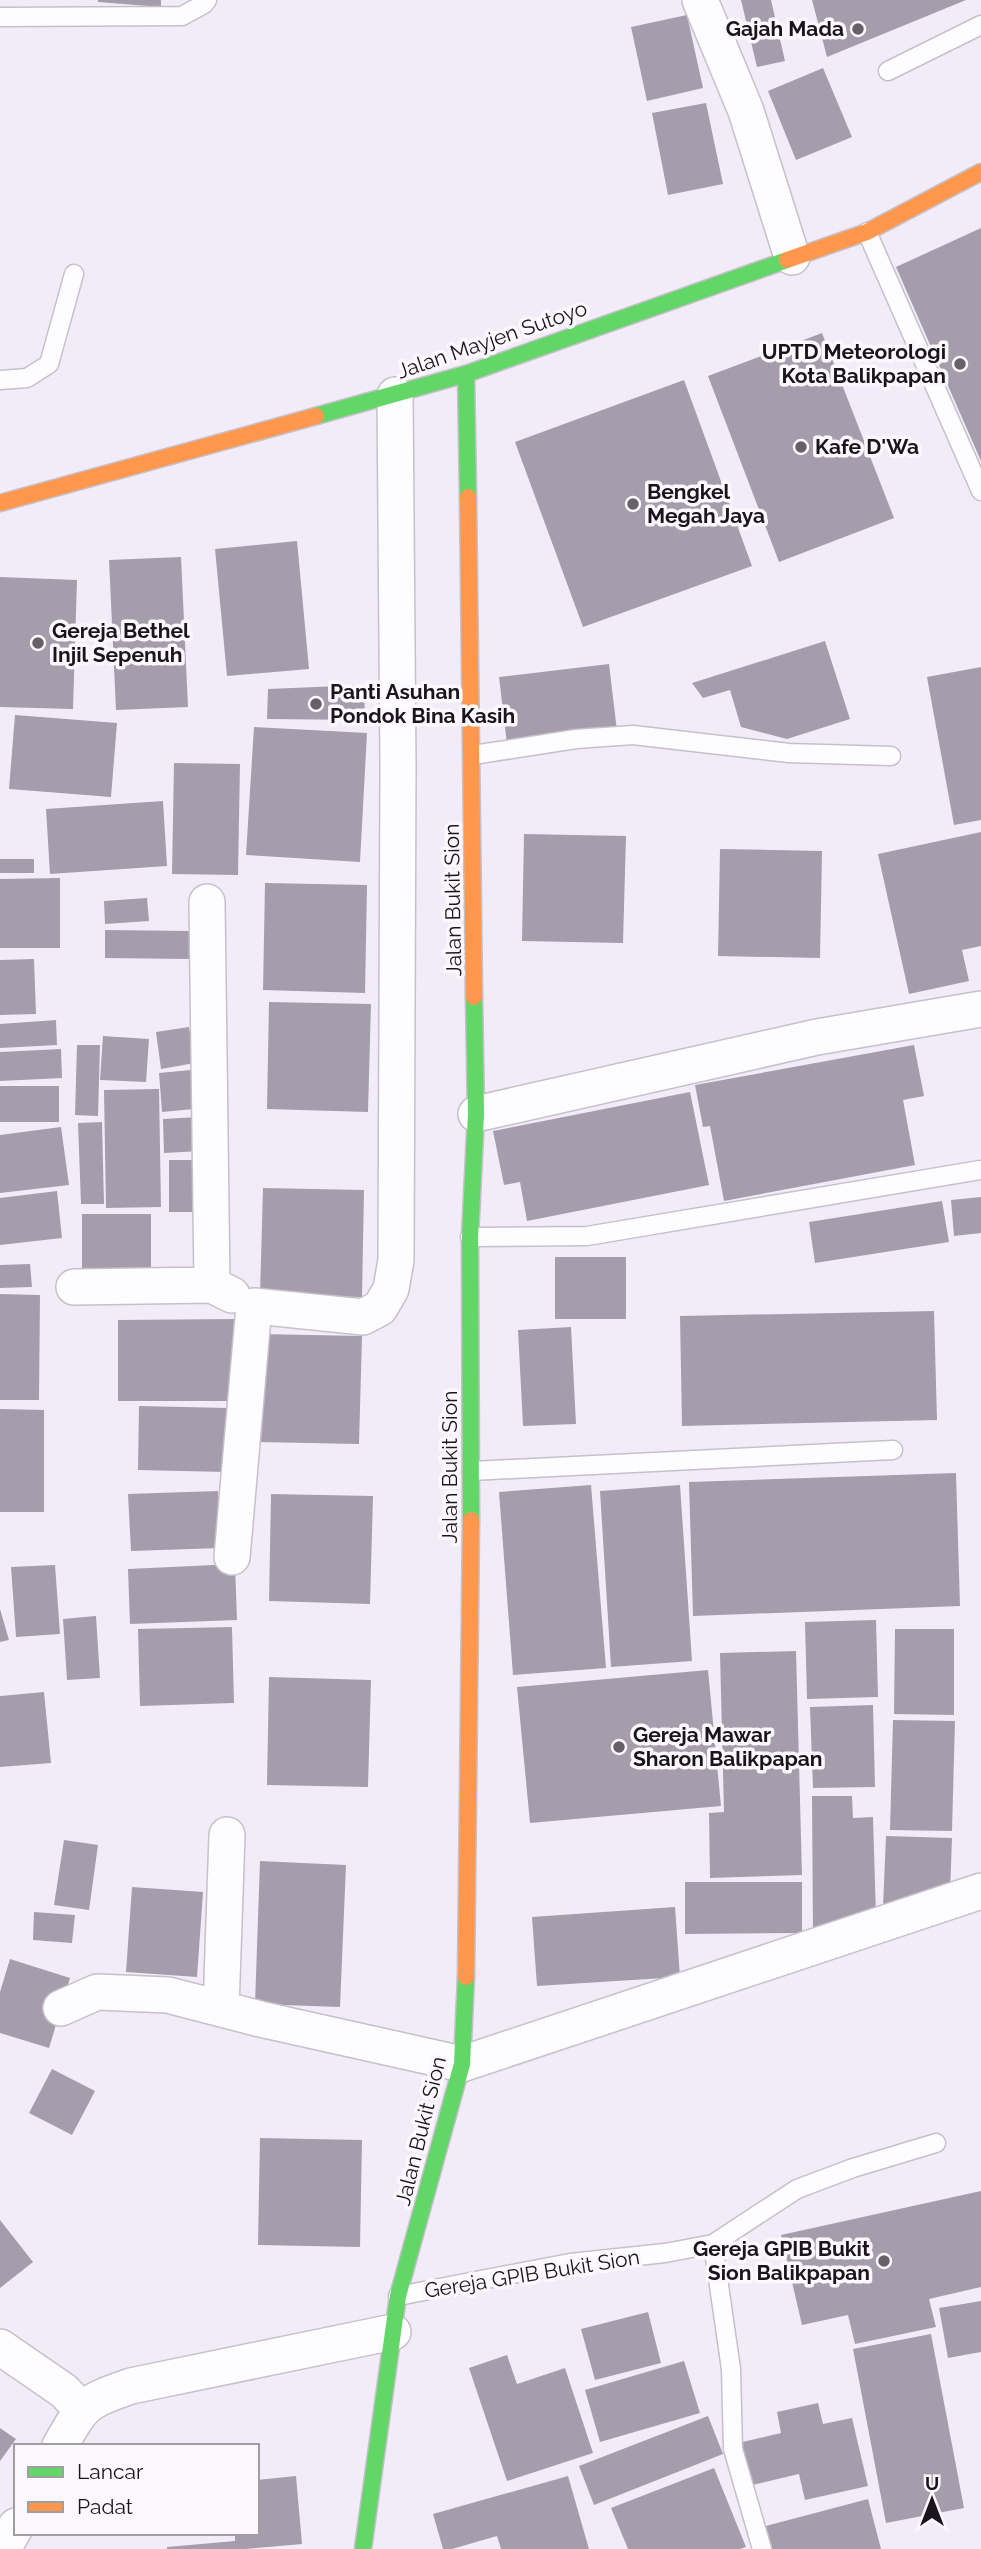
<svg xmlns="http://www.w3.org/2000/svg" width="981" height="2549" viewBox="0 0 981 2549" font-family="Raleway,sans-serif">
<rect width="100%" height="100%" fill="#f2ecf8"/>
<path fill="#a69dac" d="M98 0H161V7L98 2Z
M741 0H771L785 61 757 67Z
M812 0H966L827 57Z
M687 15 703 88 647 101 631 27Z
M823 68 852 137 796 160 768 91Z
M706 103 723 184 668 195 652 113Z
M981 228V461L896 267Z
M822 333 894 518 779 562 708 376Z
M684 380 752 566 583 627 515 442Z
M297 541 309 669 227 676 215 549Z
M181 557 188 707 116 710 109 560Z
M0 577 77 580 73 709 0 707Z
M825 641 850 719 787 739 741 727 730 690 703 698 692 683Z
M609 664 617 731 507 744 499 677Z
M981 667V820L954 825 927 677Z
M364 685 365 720 267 719 268 689Z
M15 715 117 723 111 797 9 789Z
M254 727 367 733 360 862 246 855Z
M174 763 240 764 238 875 172 874Z
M163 801 167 866 50 874 46 809Z
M981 832V946L962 950 969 981 909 994 878 854Z
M524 834 626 836 623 943 522 941Z
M720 849 822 851 820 958 718 956Z
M0 859H34V873H0Z
M60 878V948H0V879Z
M265 883 367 885 365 993 263 990Z
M147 898 149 921 105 924 104 901Z
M105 930 191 931 190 959 105 958Z
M34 959 36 1014 0 1015V960Z
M269 1002 371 1004 368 1112 267 1109Z
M56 1020 57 1045 0 1048V1024Z
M189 1027 195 1063 161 1069 156 1032Z
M103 1036 149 1039 146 1082 100 1080Z
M77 1045H100L98 1116 75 1115Z
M914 1045 924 1096 903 1100 915 1165 724 1201 710 1126 703 1127 695 1085Z
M61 1049 62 1078 0 1081V1052Z
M191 1070 194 1109 162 1112 159 1073Z
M0 1086H59V1122H0Z
M159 1089 161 1207 106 1208 104 1090Z
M690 1092 709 1185 527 1221 520 1182 504 1185 493 1131Z
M199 1117 201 1151 164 1153 163 1119Z
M102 1122 104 1204H81L78 1123Z
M61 1127 69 1185 0 1193V1135Z
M169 1160H210V1212H169Z
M263 1188 364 1190 362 1297 260 1295Z
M57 1191 62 1238 0 1245V1198Z
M981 1197V1233L954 1236 951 1200Z
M942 1201 949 1242 815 1263 809 1222Z
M82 1214H151V1281H82Z
M555 1257H626V1319H555Z
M30 1264 32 1287 0 1288V1265Z
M0 1294 40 1295 39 1400H0Z
M934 1311 937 1420 682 1426 680 1316Z
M235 1319V1401H118V1320Z
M571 1327 576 1424 523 1426 518 1330Z
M260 1334 362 1336 359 1444 258 1442Z
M139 1406 228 1408 227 1472 138 1470Z
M0 1409 44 1410V1512H0Z
M956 1473 960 1606 693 1616 689 1482Z
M591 1485 606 1668 513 1675 499 1492Z
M680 1485 692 1661 611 1667 600 1491Z
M218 1491 220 1548 131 1551 128 1494Z
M271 1494 373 1496 370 1604 269 1601Z
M235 1564 237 1620 130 1624 128 1569Z
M55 1565 60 1634 16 1637 11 1567Z
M0 1609 9 1640 0 1642Z
M96 1616 100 1678 67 1680 63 1619Z
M876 1620 878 1697 807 1699 805 1622Z
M232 1627 234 1703 140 1706 138 1629Z
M895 1629H954V1715L894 1714Z
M796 1651 802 1875 710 1878 709 1813 724 1812 720 1653Z
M708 1670 721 1806 530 1823 517 1687Z
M269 1677 371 1680 368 1787 267 1785Z
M44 1692 51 1763 0 1767V1696Z
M873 1705 875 1787 813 1788 810 1707Z
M893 1720 955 1721 952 1831 890 1830Z
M812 1796H852L853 1818 873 1817 876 1917 813 1935Z
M886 1836 952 1838 950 1894 883 1907Z
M64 1840 98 1845 89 1910 54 1905Z
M260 1861 346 1865 340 2007 255 2004Z
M685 1882H802V1933L685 1934Z
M132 1887 203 1892 197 1977 126 1972Z
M675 1907 680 1977 537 1986 532 1917Z
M34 1912 75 1915 72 1943 33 1940Z
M10 1959 70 1978 49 2048 0 2033V1992Z
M52 2069 95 2091 72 2135 29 2113Z
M260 2138 362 2140 360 2247 258 2245Z
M981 2191V2287L929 2299 936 2327 855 2344 848 2315 802 2325 781 2235Z
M0 2220 33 2262 0 2288Z
M981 2301V2352L948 2358 939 2308Z
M648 2312 661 2363 595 2380 581 2329Z
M931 2334 964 2508 886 2523 853 2349Z
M507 2355 517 2384 565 2368 593 2453 507 2481 469 2368Z
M684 2361 700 2413 600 2442 585 2390Z
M818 2403 823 2424 852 2418 868 2486 805 2500 799 2474 748 2486 738 2443 781 2433 777 2412Z
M708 2416 723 2454 594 2505 579 2466Z
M0 2428 16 2439 0 2461Z
M714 2468 746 2547 740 2549H628L611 2508Z
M296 2476 302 2544 246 2549H167V2547L235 2541V2533H257V2480Z
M568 2476 589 2549H501L497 2536 452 2549H443L433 2514Z
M868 2499 881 2549H768L762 2527Z"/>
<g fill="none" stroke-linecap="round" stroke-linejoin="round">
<defs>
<path id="lane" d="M0 17 182 16 204 4 207 0
M888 71 981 25
M867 232 981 491
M0 380 27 378 49 364 74 274
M473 755 576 739 633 735 789 753 891 756
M470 1237 587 1236 980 1170
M472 1471 893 1450
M713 2244 731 2369 733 2449 762 2549
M398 2296 570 2263 665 2253 713 2244 797 2189 853 2168 936 2143"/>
<path id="street" d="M700 0 746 111 792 257
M207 902 212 1285
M476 1114 817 1037 981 1009
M74 1287 212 1285 232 1295
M232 1557 254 1306 363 1317 380 1308 391 1289 396 1260 398 766 395 395
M61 2008 97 1992 168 1995 260 2019 462 2064 981 1891
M221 2009 227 1835
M0 2347 64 2391 81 2409
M60 2446C84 2403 85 2402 131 2386L393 2332
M3 2549 16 2526"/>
<path id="fast" d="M466 374 468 497
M316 416 466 374 787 260
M471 1520 470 1237 476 1114 474 997
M363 2549 398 2296 462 2064 466 1977"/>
<path id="slow" d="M787 260 867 232 981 172
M468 497 474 997
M0 503 316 416
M466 1977 471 1520"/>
</defs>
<use href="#lane" stroke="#c5c0ca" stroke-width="21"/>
<use href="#street" stroke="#c5c0ca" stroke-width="38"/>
<use href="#fast" stroke="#c5c0ca" stroke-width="19"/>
<use href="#slow" stroke="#c5c0ca" stroke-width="19"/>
<use href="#lane" stroke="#fdfcfe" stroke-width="18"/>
<use href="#street" stroke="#fdfcfe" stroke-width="35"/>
<use href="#fast" stroke="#63d668" stroke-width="16"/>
<use href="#slow" stroke="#ff974d" stroke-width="16"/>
</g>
<g fill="#656069" stroke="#fbf8fd" stroke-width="2.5">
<circle cx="858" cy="29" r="7"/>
<circle cx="960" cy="364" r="7"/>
<circle cx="801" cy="447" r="7"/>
<circle cx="633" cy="504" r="7"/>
<circle cx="38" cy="643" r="7"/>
<circle cx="316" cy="704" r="7"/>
<circle cx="619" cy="1747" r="7"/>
<circle cx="884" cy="2261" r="7"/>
</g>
<g text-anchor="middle" stroke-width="7" stroke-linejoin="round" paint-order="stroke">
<g font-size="21" font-weight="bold" fill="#19151c" stroke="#fbf8fd" text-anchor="start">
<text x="844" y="36" text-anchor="end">Gajah Mada</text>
<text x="946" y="359" text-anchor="end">UPTD Meteorologi<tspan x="946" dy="24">Kota Balikpapan</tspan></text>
<text x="815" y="454">Kafe D'Wa</text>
<text x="647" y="499">Bengkel<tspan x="647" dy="24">Megah Jaya</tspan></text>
<text x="52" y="638">Gereja Bethel<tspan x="52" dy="24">Injil Sepenuh</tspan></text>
<text x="330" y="699">Panti Asuhan<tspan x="330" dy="24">Pondok Bina Kasih</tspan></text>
<text x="633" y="1742">Gereja Mawar<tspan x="633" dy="24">Sharon Balikpapan</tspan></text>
<text x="870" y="2256" text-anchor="end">Gereja GPIB Bukit<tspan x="870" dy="24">Sion Balikpapan</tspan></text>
</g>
<g font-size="21" fill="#19151c" stroke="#fbf8fd">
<text transform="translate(492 340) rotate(-19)" y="7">Jalan Mayjen Sutoyo</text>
<text transform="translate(453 900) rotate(-91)" y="7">Jalan Bukit Sion</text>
<text transform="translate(450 1467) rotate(-90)" y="7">Jalan Bukit Sion</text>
<text transform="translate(421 2131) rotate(-76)" y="7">Jalan Bukit Sion</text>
<text transform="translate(532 2274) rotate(-9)" y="7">Gereja GPIB Bukit Sion</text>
</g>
</g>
<rect x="14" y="2444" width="245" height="91" fill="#fbf8fd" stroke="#a19da3" stroke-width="2"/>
<rect x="28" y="2467" width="35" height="10" fill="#63d668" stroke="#a19da3" stroke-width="2"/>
<text x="77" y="2479" font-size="21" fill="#19151c">Lancar</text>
<rect x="28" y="2502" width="35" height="10" fill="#ff974d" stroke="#a19da3" stroke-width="2"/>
<text x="77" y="2514" font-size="21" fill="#19151c">Padat</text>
<g transform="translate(932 2500)" stroke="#fbf8fd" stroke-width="5" paint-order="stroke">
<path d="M0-5L12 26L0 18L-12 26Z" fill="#19151c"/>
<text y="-10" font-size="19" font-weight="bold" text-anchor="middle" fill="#19151c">U</text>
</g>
</svg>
